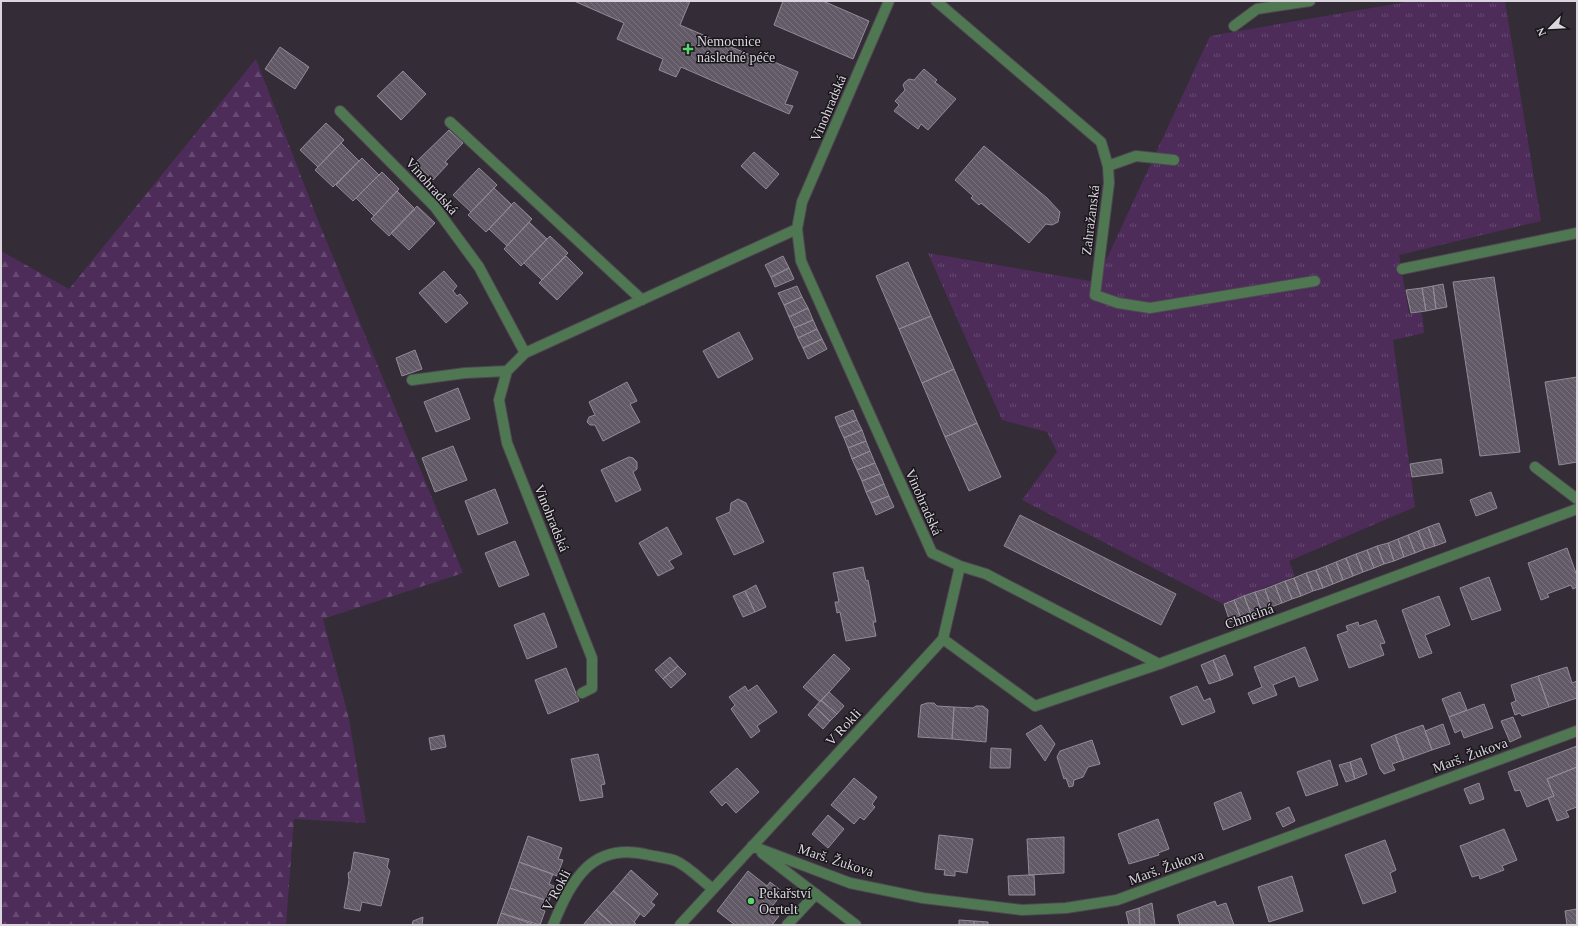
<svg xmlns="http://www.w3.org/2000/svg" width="1578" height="926" viewBox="0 0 1578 926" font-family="'Times New Roman',serif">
<defs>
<pattern id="forest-firs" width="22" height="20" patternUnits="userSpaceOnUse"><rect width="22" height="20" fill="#4d2c5a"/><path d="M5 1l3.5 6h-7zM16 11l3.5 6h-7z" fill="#664a71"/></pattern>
<pattern id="park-tufts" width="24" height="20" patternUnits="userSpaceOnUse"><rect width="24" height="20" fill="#4d2c5a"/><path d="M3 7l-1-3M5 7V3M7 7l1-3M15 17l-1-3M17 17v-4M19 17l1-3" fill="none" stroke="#664a71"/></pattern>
<pattern id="building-back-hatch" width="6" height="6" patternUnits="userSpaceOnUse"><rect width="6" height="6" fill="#635a67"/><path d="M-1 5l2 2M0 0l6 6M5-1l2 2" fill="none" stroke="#79717c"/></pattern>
</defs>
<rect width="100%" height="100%" fill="#342c37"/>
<path fill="url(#forest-firs)" d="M256 59 317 218 463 573 323 619 349 719 366 823 294 819 286 925H1V251L69 289Z"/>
<path fill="url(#park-tufts)" d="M1412 1H1505L1541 221 1399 255 1409 314 1422 312 1424 333 1393 340 1415 507 1289 561 1295 576 1223 604 1022 500 1057 452 1047 432 1002 420 928 253 1096 282 1210 36Z"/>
<path fill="url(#building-back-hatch)" stroke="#938a97" d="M574 1H690L680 25 771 64 772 61 798 72 785 104 793 106 789 114 681 67 676 77 659 70 663 59 617 39 624 23Z
M783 1H823L869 21 853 59 774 25Z
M280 47 309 67 295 89 265 69Z
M924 69 937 80 935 82 956 99 928 130 921 124 918 129 894 111 899 105 895 101 905 90 903 85 905 82 909 79 914 80Z
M403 71 426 94 401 120 377 96Z
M326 123 344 140 318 167 300 150Z
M449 130 463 143 445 162 448 164 433 180 415 163Z
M341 143 359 161 333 187 315 170Z
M984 146 1047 198 1060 212 1058 222 1052 225 1046 224 1029 243 981 203 979 205 971 198 973 196 955 180Z
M754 152 779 174 766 189 741 166Z
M362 158 379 175 353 201 336 185Z
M479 168 497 185 471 212 453 195Z
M382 172 399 189 374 216 356 198Z
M494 188 512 205 486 232 468 215Z
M397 191 415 209 389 236 371 219Z
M514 202 532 219 507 246 489 229Z
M417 206 435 223 409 250 391 233Z
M529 222 547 239 521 266 504 249Z
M550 236 568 253 542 280 524 263Z
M566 256 583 273 557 300 539 283Z
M783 256 789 268 771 277 765 265Z
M908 262 931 316 899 329 876 276Z
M789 268 794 279 775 287 771 277Z
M444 271 457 286 453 291 457 296 460 294 468 303 446 323 419 293Z
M1494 277 1520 452 1480 456 1453 282Z
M1443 284 1447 307 1436 309 1433 286Z
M797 286 802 297 784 305 778 293Z
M1433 286 1436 309 1426 311 1422 288Z
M1422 288 1426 311 1411 313 1406 290Z
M802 297 808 308 789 317 784 305Z
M808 308 813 320 794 328 789 317Z
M931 316 954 369 922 383 899 329Z
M813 320 817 329 798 338 794 328Z
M817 329 822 339 803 348 798 338Z
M739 332 753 359 718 378 703 351Z
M822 339 827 349 808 359 803 348Z
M415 350 422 369 402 376 396 358Z
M954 369 977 423 945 437 922 383Z
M1577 377V462L1559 465 1545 382Z
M627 382 637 401 630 404 640 422 603 441 595 425H590L587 422 589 417 595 415 589 402Z
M458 388 470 419 436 432 424 402Z
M853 410 857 420 839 427 835 417Z
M857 420 862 430 844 438 839 427Z
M977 423 1001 477 969 491 945 437Z
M862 430 866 441 848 448 844 438Z
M866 441 870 451 852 459 848 448Z
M453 446 467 480 435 492 422 458Z
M870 451 875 463 857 470 852 459Z
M629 457 633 458 637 462V469L633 472 641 490 616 502 601 470Z
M1441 459 1443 473 1412 477 1410 464Z
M875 463 880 474 862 481 857 470Z
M880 474 884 484 866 492 862 481Z
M884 484 889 496 871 503 866 492Z
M495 489 508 523 478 535 465 501Z
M1491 492 1497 508 1476 516 1470 500Z
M889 496 894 507 876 515 871 503Z
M738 499 746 503 764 542 734 555 716 518 730 512 731 503Z
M1020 515 1176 594 1161 625 1004 546Z
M1439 523 1446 542 1435 546 1428 527Z
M667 527 682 554 669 561 674 568 658 576 639 543Z
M1428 527 1435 546 1425 549 1418 531Z
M1418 531 1425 549 1415 553 1408 535Z
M1408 535 1415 553 1404 557 1398 539Z
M1398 539 1404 557 1394 561 1388 543Z
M515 541 529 575 499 587 485 553Z
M1388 543 1394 561 1384 564 1377 546Z
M1377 546 1384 564 1374 568 1367 550Z
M1567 548 1577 576V587L1573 589 1571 585 1547 594 1549 597 1541 600 1528 563Z
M1367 550 1374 568 1363 572 1356 554Z
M1356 554 1363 572 1353 576 1346 558Z
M1346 558 1353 576 1343 580 1336 562Z
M1336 562 1343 580 1333 584 1326 566Z
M1326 566 1333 584 1323 588 1316 570Z
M863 567 866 581 868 580 876 622H873L876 636 846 641 840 612 837 613 835 602H839L833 573Z
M1316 570 1323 588 1313 591 1306 573Z
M1306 573 1313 591 1301 596 1294 578Z
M1489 577 1501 610 1472 620 1460 588Z
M1294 578 1301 596 1292 599 1285 581Z
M1285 581 1292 599 1282 603 1275 585Z
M756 585 766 607 755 612 745 591Z
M1275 585 1282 603 1271 607 1265 589Z
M1265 589 1271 607 1261 610 1255 592Z
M745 591 755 612 743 617 733 596Z
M1255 592 1261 610 1251 614 1244 596Z
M1244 596 1251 614 1241 618 1234 600Z
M1439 596 1450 625 1425 635 1432 653 1419 658 1402 610Z
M1234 600 1241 618 1230 622 1224 604Z
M544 613 557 647 527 659 514 625Z
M1376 620 1385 643 1380 644 1384 655 1349 668 1337 635 1348 631 1346 626 1358 622 1359 626Z
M1305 647 1318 680 1299 687 1295 676 1273 685 1277 695 1253 704 1248 693 1262 687 1254 667Z
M834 654 850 669 820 702 803 687Z
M1225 655 1233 675 1221 680 1213 660Z
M670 657 678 666 663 679 655 670Z
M1213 660 1221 680 1209 684 1201 665Z
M678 666 686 674 671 688 663 679Z
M1567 667 1572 683 1577 681V698L1549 707 1538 676Z
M566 668 579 701 548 714 535 680Z
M1538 676 1549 707 1522 716 1520 713 1515 715 1511 703 1516 701 1511 685Z
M757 685 777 712 757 726 760 731 751 738 731 709 735 705 729 697 745 686 748 691Z
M1197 686 1204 701 1210 698 1215 712 1182 725 1170 697Z
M829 692 844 706 837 714 821 700Z
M1460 692 1467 710 1449 717 1442 699Z
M821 700 837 714 830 721 815 707Z
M927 703H934L937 706 954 707 952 739 918 737 921 705Z
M1484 704 1493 728 1464 738 1461 730 1455 733 1449 717Z
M976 706H983L988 710 986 742 952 739 954 707 973 708Z
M815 707 830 721 823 729 808 715Z
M1513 717 1521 737 1510 742 1501 721Z
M1443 724 1450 744 1432 750 1425 731Z
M1041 725 1055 744 1045 761 1026 734Z
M1423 725 1432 750 1404 760 1395 735Z
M444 735 446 747 431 750 429 738Z
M1395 735 1404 760 1392 764 1395 770 1384 774 1380 769 1371 745Z
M1092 740 1100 764 1088 767 1083 777 1074 780 1073 786 1069 787 1066 778 1064 779 1057 757 1060 751Z
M1577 746V767L1547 779 1554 796 1527 807 1520 790 1515 791 1508 772Z
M991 748 1011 749 1010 768H990Z
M598 754 605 784 601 785 603 797 580 801 571 759Z
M1361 758 1367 774 1355 779 1350 762Z
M1330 760 1338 785 1306 796 1297 772Z
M1350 762 1355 779 1346 782 1339 765Z
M1577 767V807L1566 811 1569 817 1557 821 1548 798 1554 796 1547 779Z
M737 768 759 792 736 813 726 802 722 806 710 792Z
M854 778 877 797 872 804 875 807 864 820 860 817 854 824 831 805Z
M1479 783 1484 799 1470 804 1464 789Z
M1241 792 1251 819 1223 830 1214 803Z
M1289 807 1295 821 1283 827 1276 813Z
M828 815 844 829 828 848 812 834Z
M1158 819 1169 849 1158 853 1159 855 1129 864 1118 834Z
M1504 829 1517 860 1502 866 1504 870 1480 879 1479 875 1472 877 1460 846Z
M939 835 973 839 967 873 955 871V876L944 875 945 870 935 869Z
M528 836 562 848 558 859 563 860 557 876 519 862Z
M1064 837V873L1029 875 1027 839Z
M1385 840 1396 870 1390 873 1396 892 1363 904 1345 855Z
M354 852 389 859 387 867 390 871 381 906 362 902 360 911 344 908 349 880 348 873 351 871Z
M519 862 553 874 549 884 554 886 549 901 510 888Z
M631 870 658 894 651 902 655 905 644 917 613 891Z
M748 871 767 886 770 882 783 892 770 909 779 916 772 925H735L717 911Z
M1029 875H1034L1035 895H1009L1008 876Z
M1292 876 1303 911 1269 922 1258 887Z
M510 888 544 900 540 909 545 911 540 925 501 913Z
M613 891 640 914 634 922 637 925H613L596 910Z
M1215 901 1217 906 1226 903 1234 925H1180L1177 915Z
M1152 903 1155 925H1140L1139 908Z
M1139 908 1140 925H1129L1126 912Z
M1577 909V925H1567L1565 911Z
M596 910 613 925H583Z
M501 913 535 925H497Z
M423 917 422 925H412L413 921Z
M959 920 974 921V925H959Z
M974 921 988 922V925H974Z"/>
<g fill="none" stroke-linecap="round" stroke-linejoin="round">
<defs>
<path id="minor" d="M889 1 802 202 797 229 801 261 932 553 960 566 986 574 1159 664
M936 1 1101 142 1108 166 1109 183 1095 295 1118 303 1150 308 1315 281
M1234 26 1257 9 1310 1
M340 111 435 207 479 267 525 353
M450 122 642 300
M1108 166 1136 156 1174 160
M1402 269 1577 233
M412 380 465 373 507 371
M1535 467 1577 499
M943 639 1035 706 1159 664 1577 509
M582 693 592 688V658L507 443 499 400 507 371 525 353 797 229
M752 846 850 883 923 898 1022 910 1066 908 1117 900 1577 731
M762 853 856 925
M553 925C572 879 592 841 649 855 658 857 668 858 676 861 689 867 701 880 713 889
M680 925 943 639 960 566
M787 925 816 894"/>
</defs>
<use href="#minor" stroke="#4f4752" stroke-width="12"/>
<use href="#minor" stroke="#4f7852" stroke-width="10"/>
</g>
<g fill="#5ed56c" stroke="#19161b" stroke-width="1.5">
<path d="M686 43h4v4h4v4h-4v4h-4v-4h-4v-4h4z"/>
<circle cx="751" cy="901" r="4"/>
</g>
<g text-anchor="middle" stroke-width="3" stroke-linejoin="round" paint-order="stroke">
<g font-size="14" fill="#dbd6de" stroke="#19161b" text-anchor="start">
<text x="697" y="46">Nemocnice<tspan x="697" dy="16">následné péče</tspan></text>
<text x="759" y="898">Pekařství<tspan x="759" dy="16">Oertelt</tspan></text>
</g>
<g font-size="14" fill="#dbd6de" stroke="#19161b">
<text transform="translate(828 108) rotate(-67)" y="5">Vinohradská</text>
<text transform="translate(432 186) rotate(48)" y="5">Vinohradská</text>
<text transform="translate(1090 220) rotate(-83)" y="5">Zahražanská</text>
<text transform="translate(924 502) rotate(66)" y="5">Vinohradská</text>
<text transform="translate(552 518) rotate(68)" y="5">Vinohradská</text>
<text transform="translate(1249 616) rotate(-20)" y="5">Chmelná</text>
<text transform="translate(843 727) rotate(-47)" y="5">V Rokli</text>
<text transform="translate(1470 755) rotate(-20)" y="5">Marš. Žukova</text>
<text transform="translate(836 860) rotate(18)" y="5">Marš. Žukova</text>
<text transform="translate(1166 867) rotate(-20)" y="5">Marš. Žukova</text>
<text transform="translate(556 890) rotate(-62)" y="5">V Rokli</text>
</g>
</g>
<rect width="1578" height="926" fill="none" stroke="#dbd6de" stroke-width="4"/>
<g transform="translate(1550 28) rotate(246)" stroke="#19161b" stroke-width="3" paint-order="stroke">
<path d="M0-3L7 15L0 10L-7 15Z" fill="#dbd6de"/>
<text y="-6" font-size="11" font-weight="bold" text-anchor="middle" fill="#dbd6de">N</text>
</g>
</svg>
